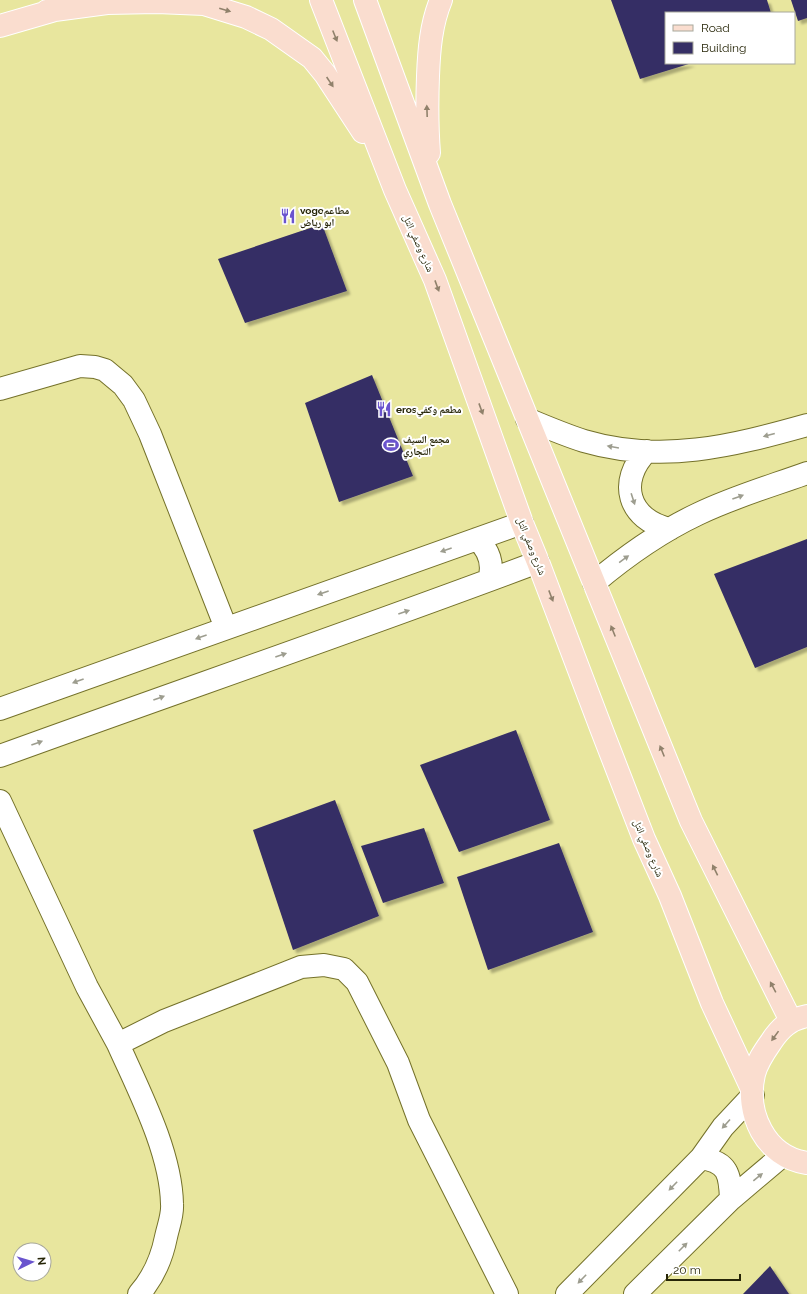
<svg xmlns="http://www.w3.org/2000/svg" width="807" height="1294" viewBox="0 0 807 1294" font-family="Raleway,'Noto Naskh Arabic',sans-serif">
<defs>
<filter id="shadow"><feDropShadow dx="3.5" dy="3.5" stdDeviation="1" flood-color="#0004"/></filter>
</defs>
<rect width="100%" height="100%" fill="#e8e69e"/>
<path fill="#362f65" filter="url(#shadow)" d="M611 0H767L771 13H666V63H692L640 79Z
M791 0H807V18L798 21Z
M322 224 347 291 245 323 218 259Z
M372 375 413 476 339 502 305 403Z
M807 539V647L755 668 714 574Z
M516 730 550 820 459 852 420 765Z
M335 800 379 916 293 950 253 830Z
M424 828 444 883 383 903 361 846Z
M559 843 593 932 488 970 457 877Z
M770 1266 789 1294H743Z"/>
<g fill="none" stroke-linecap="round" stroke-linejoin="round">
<defs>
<path id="minor" d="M0 389 80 366 95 367 105 370 123 385 134 400 150 434 226 628
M527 419C546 427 565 435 584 441 662 464 732 446 807 425
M647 451C617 481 628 520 670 529
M477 539C489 550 494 564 489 580
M594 583C626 556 660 532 698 514 733 497 771 486 807 473
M0 709 522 523
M0 756C179 691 360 629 538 562
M0 801 87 987 118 1044 164 1021 301 967 324 965 344 969 357 982 398 1063 419 1120 507 1294
M118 1044C139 1091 171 1152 172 1204 173 1215 168 1227 166 1237 162 1257 153 1278 139 1294
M701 1158C728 1162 730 1174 731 1199
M567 1294 701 1158 723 1127 753 1095
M635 1294 731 1199 783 1155"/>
<path id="major" d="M321 0 395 190 435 280 522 523 538 562 601 728 644 839 670 896 712 1003 752 1089
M365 0 440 204 691 821 791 1021
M47 11 107 3 157 2 204 4 246 17 271 29 312 58 325 74 363 132
M0 26 62 8
M429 153C427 127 427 102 428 76 429 50 431 24 441 0
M807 1016C790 1019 780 1028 771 1042 764 1052 757 1062 754 1074 745 1113 765 1157 807 1163"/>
</defs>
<use href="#minor" stroke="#74712a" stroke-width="24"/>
<use href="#major" stroke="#fff" stroke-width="24"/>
<use href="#minor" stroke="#fff" stroke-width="22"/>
<use href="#major" stroke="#faddcf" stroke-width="22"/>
</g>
<defs><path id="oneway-solid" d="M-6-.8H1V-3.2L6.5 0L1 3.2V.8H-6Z"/></defs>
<g fill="#90816b">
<use href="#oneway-solid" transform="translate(225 10) rotate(16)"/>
<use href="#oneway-solid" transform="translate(335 36) rotate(68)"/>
<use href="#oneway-solid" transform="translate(330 82) rotate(56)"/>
<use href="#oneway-solid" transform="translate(427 111) rotate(-92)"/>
<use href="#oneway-solid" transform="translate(437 286) rotate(70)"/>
<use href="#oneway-solid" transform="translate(481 409) rotate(70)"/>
<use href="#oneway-solid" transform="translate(551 596) rotate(69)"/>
<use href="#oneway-solid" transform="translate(613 631) rotate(-112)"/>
<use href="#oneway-solid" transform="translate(662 751) rotate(-112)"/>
<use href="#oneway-solid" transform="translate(715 870) rotate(-116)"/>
<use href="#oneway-solid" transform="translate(773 987) rotate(-118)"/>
<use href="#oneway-solid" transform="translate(775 1036) rotate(126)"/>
</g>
<g fill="#9d9d8f">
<use href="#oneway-solid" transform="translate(769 435) rotate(165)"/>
<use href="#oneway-solid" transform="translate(613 447) rotate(-170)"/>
<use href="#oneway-solid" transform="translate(738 497) rotate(-20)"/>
<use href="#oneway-solid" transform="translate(633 499) rotate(72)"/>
<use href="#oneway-solid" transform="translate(446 550) rotate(161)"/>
<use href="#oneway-solid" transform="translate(624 559) rotate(-36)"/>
<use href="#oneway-solid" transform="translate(323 593) rotate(161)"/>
<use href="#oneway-solid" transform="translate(404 612) rotate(-19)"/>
<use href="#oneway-solid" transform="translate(201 637) rotate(160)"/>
<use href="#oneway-solid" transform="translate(281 655) rotate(-19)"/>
<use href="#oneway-solid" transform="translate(78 681) rotate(160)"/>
<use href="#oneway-solid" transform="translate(159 698) rotate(-20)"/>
<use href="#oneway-solid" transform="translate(37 743) rotate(-20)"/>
<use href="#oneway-solid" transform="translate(726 1124) rotate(132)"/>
<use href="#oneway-solid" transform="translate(758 1177) rotate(-39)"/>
<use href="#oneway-solid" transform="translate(673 1186) rotate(134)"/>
<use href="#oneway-solid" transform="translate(683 1247) rotate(-45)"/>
<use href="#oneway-solid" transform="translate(582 1279) rotate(134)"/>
</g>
<defs>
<symbol id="restaurant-bare" viewBox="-9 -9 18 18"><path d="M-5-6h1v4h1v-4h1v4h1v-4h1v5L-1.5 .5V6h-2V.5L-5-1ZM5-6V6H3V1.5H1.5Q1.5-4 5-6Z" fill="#6a54ce" stroke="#fff" stroke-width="2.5" paint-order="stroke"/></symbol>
<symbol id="stadium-bare" viewBox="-9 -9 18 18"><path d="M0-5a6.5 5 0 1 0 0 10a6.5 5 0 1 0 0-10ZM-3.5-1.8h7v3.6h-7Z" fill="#6a54ce" stroke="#fff" stroke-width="2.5" paint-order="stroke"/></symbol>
</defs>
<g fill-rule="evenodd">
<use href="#restaurant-bare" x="277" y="205" width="22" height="22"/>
<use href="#restaurant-bare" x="373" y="398" width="22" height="22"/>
<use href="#stadium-bare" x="380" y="434" width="22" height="22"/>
</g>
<g text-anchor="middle" stroke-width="4" stroke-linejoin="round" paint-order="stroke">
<g font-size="10" font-weight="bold" fill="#262507" stroke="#fff" text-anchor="start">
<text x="300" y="214">vogoمطاعم<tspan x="300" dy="12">ابو رياض</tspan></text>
<text x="396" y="413">erosمطعم وكفي</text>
<text x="403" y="443">مجمع السيف<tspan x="403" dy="12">التجاري</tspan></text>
</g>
<g font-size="10" fill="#262507" stroke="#fff">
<text transform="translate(419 243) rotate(66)" y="4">شارع وصفي التل</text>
<text transform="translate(532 546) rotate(68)" y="4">شارع وصفي التل</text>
<text transform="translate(649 848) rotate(67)" y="4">شارع وصفي التل</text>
</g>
</g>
<rect x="665" y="12" width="130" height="52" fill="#ffffff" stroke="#a8a89c"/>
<rect x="673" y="25" width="20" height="6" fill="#faddcf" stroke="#a8a89c"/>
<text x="701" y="32" font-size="12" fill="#262507">Road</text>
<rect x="673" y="42" width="20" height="12" fill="#362f65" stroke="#a8a89c"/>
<text x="701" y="52" font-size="12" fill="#262507">Building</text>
<g transform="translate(32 1262) rotate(85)"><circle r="19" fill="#ffffff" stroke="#a8a89c"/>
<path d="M0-3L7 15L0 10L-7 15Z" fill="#6a54ce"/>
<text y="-6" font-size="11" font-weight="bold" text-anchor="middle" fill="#262507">N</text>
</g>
<path d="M667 1274v6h73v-6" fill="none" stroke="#262507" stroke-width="2"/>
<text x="673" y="1274" font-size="12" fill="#262507" stroke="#ffffff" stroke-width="3" paint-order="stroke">20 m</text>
</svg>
